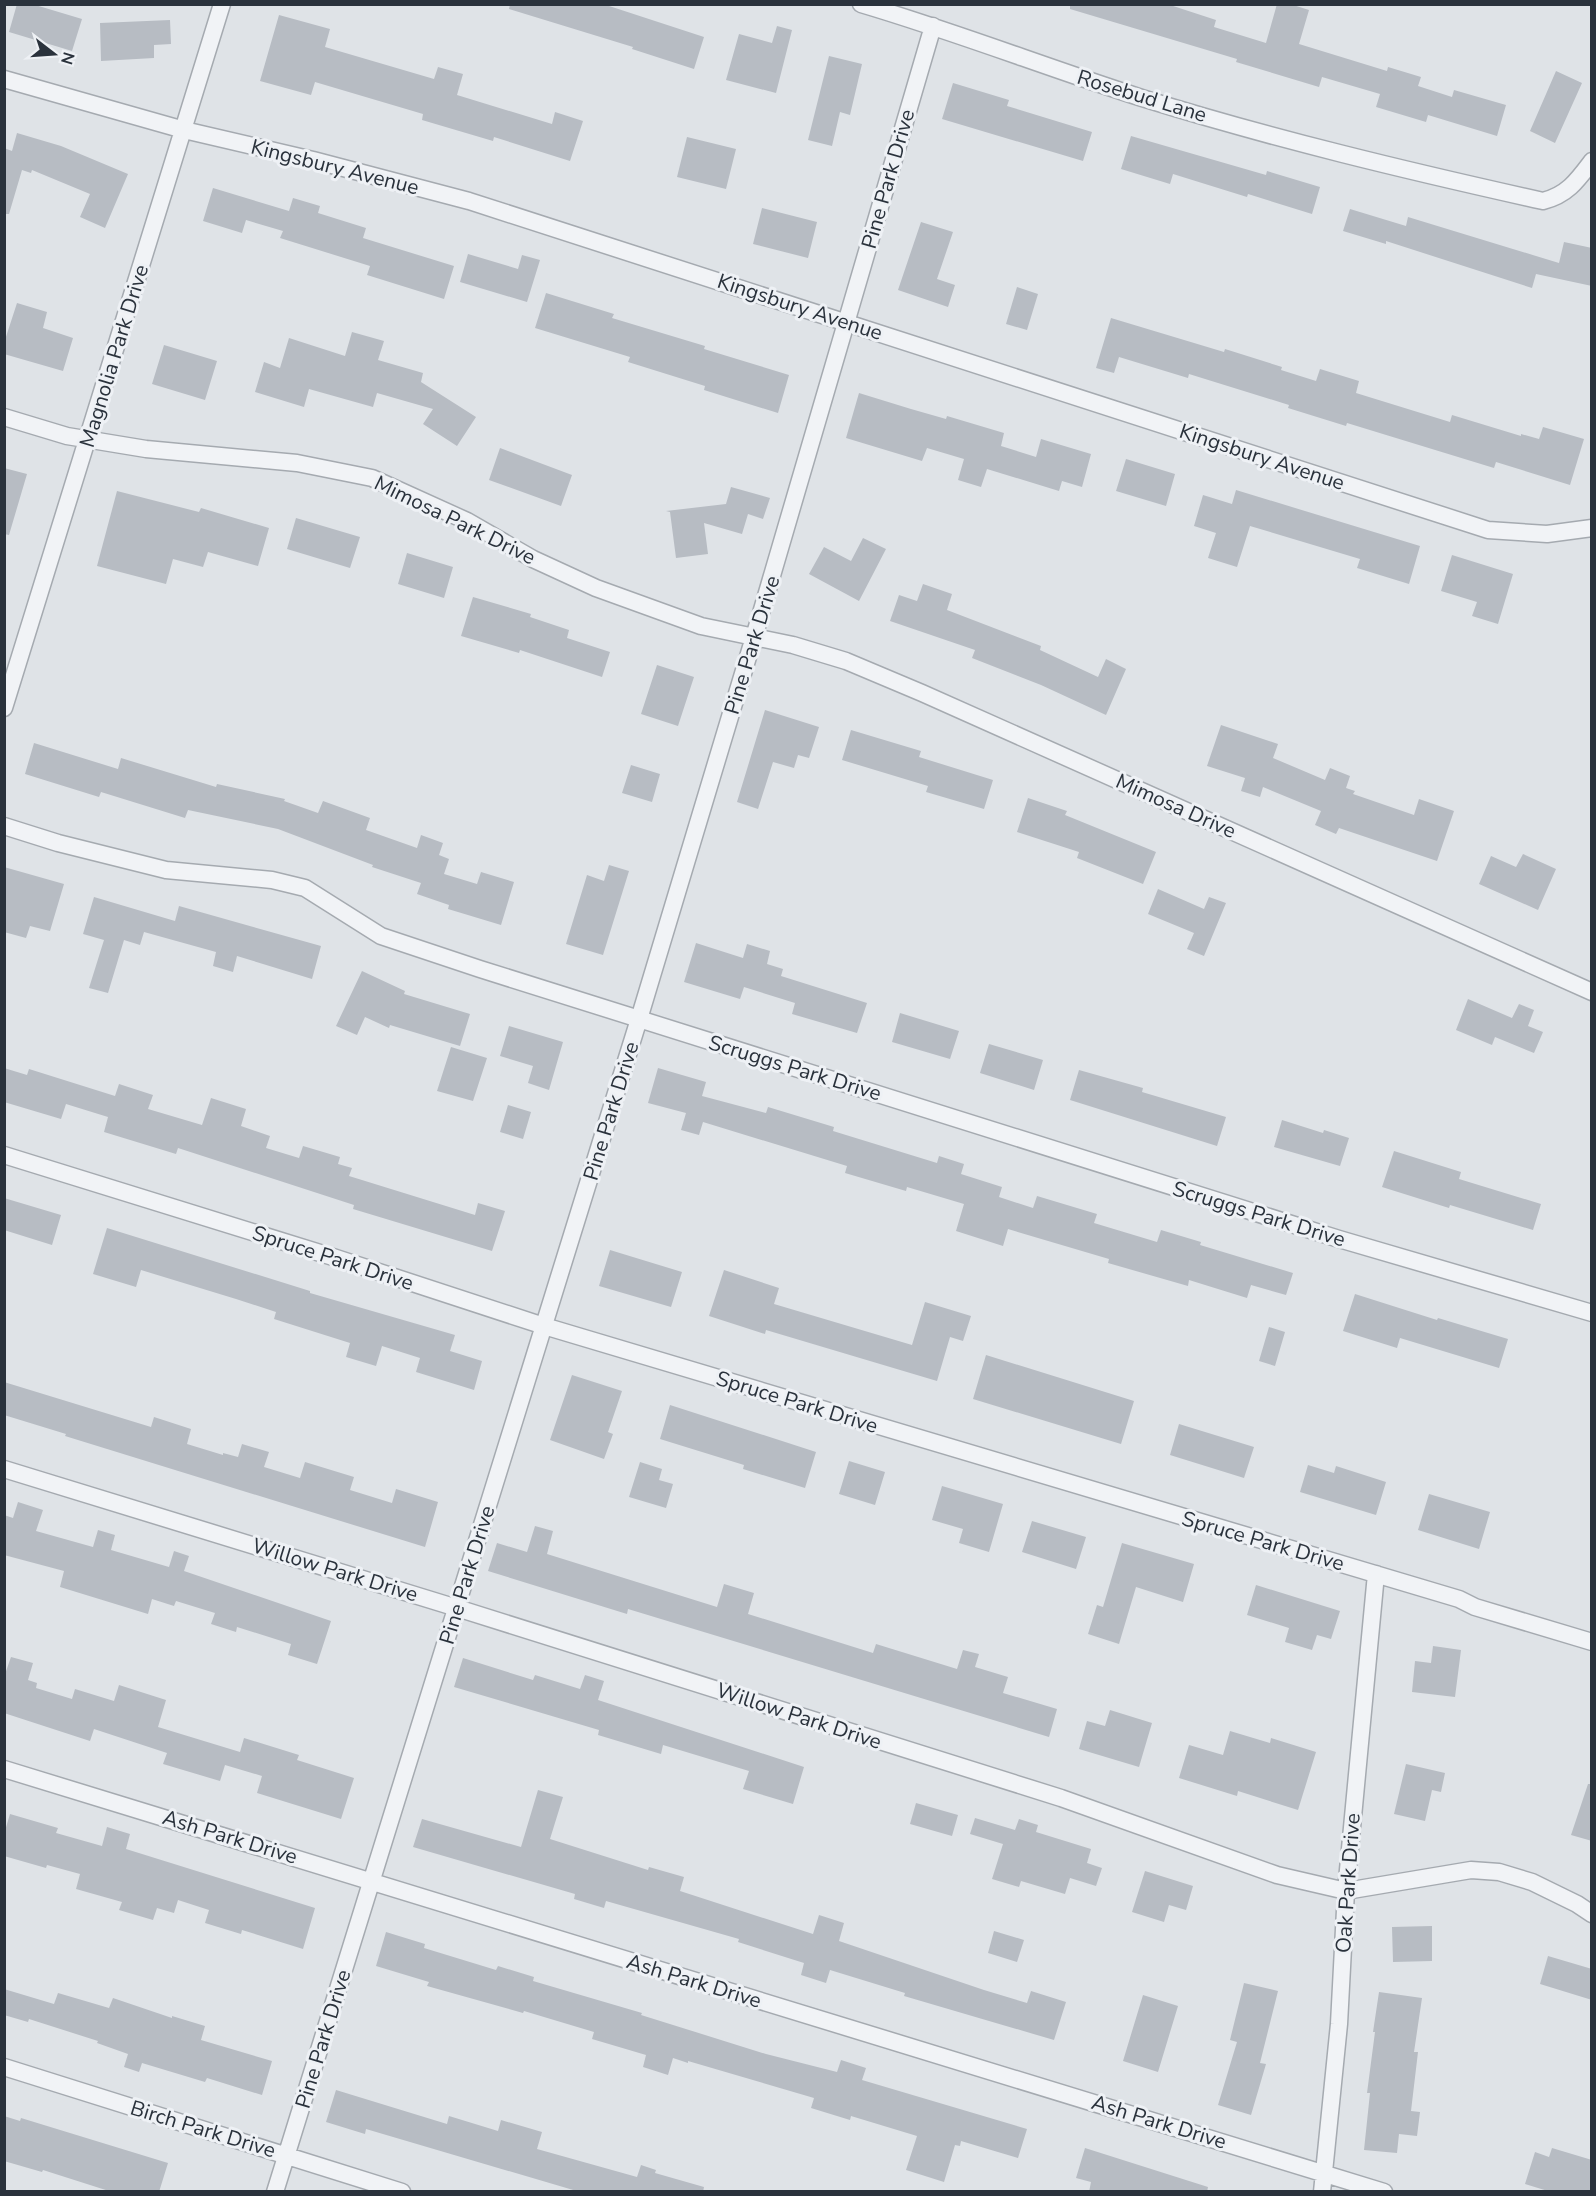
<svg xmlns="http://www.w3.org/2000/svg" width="1596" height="2196" viewBox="0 0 1596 2196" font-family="'Nunito Sans',sans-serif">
<rect width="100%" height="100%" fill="#dfe3e7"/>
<path fill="#b7bcc3" d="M17 4H32L82 19 72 51 9 32Z
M510 4H603L704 37 694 69 632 49 633 47 509 9Z
M1070 4H1167L1216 20 1214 27 1266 43 1277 4H1290L1309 10 1299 44 1387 71 1388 67 1421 77 1418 86 1452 97 1454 90 1506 105 1497 136 1428 115 1426 122 1376 107 1380 94 1322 77 1319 87 1236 62 1237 59 1070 9Z
M279 15 330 29 325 47 434 79 438 67 463 74 457 95 552 124 555 112 583 121 570 161 494 137 493 141 422 120 423 114 315 82 311 95 260 81Z
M170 20 171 44 154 45V58L101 61 100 23Z
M777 26 792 30 776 93 726 80 739 34 772 43Z
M829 56 862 64 850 115 840 112 832 146 808 140Z
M1556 71 1582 83 1555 143 1530 131Z
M953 83 1009 100 1007 106 1092 132 1083 161 942 119Z
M17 133 61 146 128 174 105 228 80 217 90 194 32 170 31 173 22 170 9 214H4V148L12 151Z
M1131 136 1266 175 1267 171 1320 187 1312 214 1248 194 1247 197 1173 174 1170 184 1121 169Z
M687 137 736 149 726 189 677 177Z
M213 188 289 211 293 198 320 206 318 213 366 228 363 238 454 266 444 299 367 275 370 266 280 238 283 231 246 220 242 233 203 221Z
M762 208 817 222 808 258 753 244Z
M1350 209 1406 226 1408 217 1559 263 1564 242 1592 248V286L1536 274 1532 288 1386 241V244L1343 231Z
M921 222 953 232 937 279 955 285 948 307 898 290Z
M468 254 518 269 522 255 540 260 527 302 460 282Z
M1017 287 1038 294 1027 330 1006 324Z
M546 293 614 314 612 318 705 346 704 349 789 375 778 413 704 390 705 386 628 362 630 357 535 328Z
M17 303 47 312 43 328 73 338 63 371 4 354V343Z
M1111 318 1224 352 1225 349 1282 367 1281 370 1316 381 1320 369 1359 381 1356 393 1450 422 1452 415 1521 436V434L1539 439 1543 427 1584 439 1570 485 1496 462 1494 468 1347 423 1346 426 1288 408 1289 405 1189 374 1188 378 1119 357 1114 373 1096 368Z
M352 332 384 341 378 360 423 373 421 382 476 417 457 446 423 424 433 409 377 393 373 407 309 389 304 407 255 392 264 362 280 368 289 338 345 356Z
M164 345 217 361 205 400 152 384Z
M859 393 911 409 946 419 947 416 1004 433 1001 446 1036 457 1041 439 1091 454 1082 487 1062 481 1059 491 987 469 981 487 958 480 964 459 927 448 922 461 846 438Z
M500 448 572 475 561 506 489 480Z
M1126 459 1175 474 1166 506 1116 491Z
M4 468 27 474 9 535 4 534Z
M731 487 770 498 763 519 748 514 742 534 704 523 708 554 676 558 670 512 666 511 726 504Z
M1236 490 1420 546 1409 584 1357 568 1360 559 1250 526 1237 567 1208 558 1216 533 1194 526 1203 495 1232 504Z
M117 491 199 512 201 508 269 528 258 566 208 552 203 567 173 559 166 584 97 566Z
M296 518 360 537 350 568 287 549Z
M863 538 886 549 859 601 809 574 824 547 851 561Z
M407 553 453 567 444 598 398 584Z
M1452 555 1513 574 1498 624 1472 616 1477 602 1441 591Z
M923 584 952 594 947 610 1041 646 1040 650 1098 677 1106 659 1126 669 1106 715 1041 685 972 658 975 650 890 621 899 595 917 601Z
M473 597 531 614 530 617 569 630 567 638 610 652 602 677 520 650 519 653 461 636Z
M657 665 694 677 678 726 641 714Z
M765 710 819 727 809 758 798 755 794 768 773 762 758 809 737 802Z
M1221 725 1278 744 1273 758 1325 780 1330 768 1350 776 1346 788 1355 791 1353 794 1414 815 1419 799 1454 811 1437 861 1339 828 1336 834 1315 825 1321 811 1263 787 1260 797 1241 791 1245 778 1207 766Z
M851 730 921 751 919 757 993 780 984 809 926 792 928 786 842 760Z
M34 743 118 769 121 758 216 787 217 784 285 799 284 801 318 813 323 801 370 818 366 830 417 848 421 835 443 843 439 855 449 859 444 874 477 884 481 872 514 882 501 925 448 909 449 905 417 894 421 883 372 867 373 865 278 829 188 810 185 818 101 792 99 797 25 774Z
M631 765 660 774 652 802 622 793Z
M1028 798 1067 811 1065 815 1156 852 1143 884 1077 858 1079 852 1017 832Z
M1523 854 1556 869 1538 910 1479 884 1491 856 1516 867Z
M609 865 629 871 603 955 566 944 587 875 604 881Z
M4 867 64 884 50 931 30 926 26 938 4 932Z
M1158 889 1204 909 1209 897 1226 903 1204 956 1187 949 1194 933 1148 914Z
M94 897 175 921 179 906 321 946 312 979 237 956 233 972 213 966 216 952 144 932 140 945 124 940 108 993 89 988 104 940 83 934Z
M696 943 743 958 747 944 770 951 767 964 783 969 781 976 867 1003 857 1033 792 1014 795 1003 744 987 740 999 684 982Z
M362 971 405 991 404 994 470 1014 460 1046 390 1025 389 1028 365 1017 357 1035 336 1026Z
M1468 999 1512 1018 1519 1004 1534 1010 1528 1026 1543 1032 1534 1053 1495 1037 1492 1045 1456 1030Z
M900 1013 959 1031 950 1059 892 1042Z
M509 1026 563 1042 549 1090 528 1083 533 1066 500 1056Z
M989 1044 1043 1060 1034 1090 980 1073Z
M451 1047 487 1058 473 1101 437 1091Z
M4 1068 27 1075 29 1069 115 1096 119 1084 153 1095 148 1109 202 1125 211 1098 246 1109 241 1126 270 1136 266 1148 299 1158 303 1146 340 1157 338 1164 352 1168 349 1176 475 1215 478 1203 505 1211 492 1251 353 1209 354 1205 178 1148 176 1154 104 1132 108 1117 66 1104 61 1119 4 1102Z
M658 1068 706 1082 702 1096 766 1113 768 1107 834 1127 833 1131 937 1163 939 1156 964 1164 961 1174 1002 1187 999 1197 1033 1208 1037 1196 1097 1214 1094 1223 1157 1242 1161 1230 1201 1242 1200 1245 1293 1273 1286 1295 1251 1285 1247 1298 1189 1280 1188 1286 1108 1263 1109 1259 1008 1229 1003 1246 956 1231 964 1204 907 1187 906 1191 845 1173 847 1166 703 1122 699 1135 681 1130 686 1113 648 1103Z
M1079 1070 1143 1088 1142 1092 1226 1117 1217 1146 1070 1100Z
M508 1105 531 1112 523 1139 500 1132Z
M1282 1120 1323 1133 1324 1130 1349 1138 1340 1166 1274 1147Z
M1394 1151 1461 1172 1459 1179 1541 1204 1533 1230 1450 1205 1449 1208 1382 1187Z
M4 1198 61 1215 52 1245 4 1230Z
M107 1228 310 1291V1293L455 1335 450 1351 482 1361 474 1390 416 1372 420 1358 382 1346 376 1366 346 1357 350 1343 274 1319 276 1312 236 1299 141 1270 136 1287 93 1274Z
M610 1250 682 1272 671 1307 599 1286Z
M724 1270 779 1288 774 1304 912 1345 925 1302 971 1316 963 1341 950 1337 937 1381 766 1330 765 1334 709 1316Z
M1355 1294 1437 1320 1438 1318 1508 1339 1499 1368 1400 1338 1397 1348 1343 1331Z
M1269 1327 1285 1332 1275 1366 1259 1361Z
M986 1355 1134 1401 1121 1444 973 1399Z
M572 1375 622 1391 608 1432 613 1434 604 1459 550 1440Z
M4 1382 151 1427 154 1417 191 1429 187 1444 223 1455V1453L238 1457 242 1444 269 1452 264 1467 300 1478 305 1462 354 1477 350 1490 392 1503 396 1489 438 1502 425 1547 65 1436 66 1434 4 1415Z
M670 1405 816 1452 805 1488 743 1469 744 1465 660 1439Z
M1179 1424 1254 1447 1244 1478 1170 1455Z
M849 1461 885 1472 875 1505 839 1494Z
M640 1462 662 1469 659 1480 673 1484 666 1508 629 1497Z
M1308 1465 1334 1473 1336 1466 1386 1482 1376 1515 1300 1492Z
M942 1486 1003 1504 989 1552 959 1543 963 1529 932 1520Z
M1429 1494 1490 1512 1479 1549 1418 1530Z
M18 1502 43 1510 36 1531 93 1547 98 1530 115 1535 111 1550 169 1567 174 1551 189 1556 184 1571 331 1621 317 1664 288 1655 291 1644 237 1627 236 1632 211 1624 215 1613 176 1601 174 1606 152 1599 148 1614 60 1587 64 1571 4 1555V1515L13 1518Z
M1032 1521 1086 1537 1076 1569 1022 1552Z
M535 1526 553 1531 547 1554 717 1607 724 1584 754 1593 748 1614 873 1653 876 1644 957 1669 963 1650 979 1654 975 1667 1008 1677 1003 1693 1057 1709 1049 1737 628 1609 627 1614 488 1571 497 1543 527 1552Z
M1122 1543 1194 1564 1183 1602 1136 1587 1119 1644 1088 1634 1097 1605 1103 1607Z
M1256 1585 1340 1611 1331 1639 1317 1635 1312 1650 1285 1642 1289 1628 1247 1615Z
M1433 1646 1461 1650 1455 1697 1412 1692 1415 1661 1431 1663Z
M11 1657 33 1663 28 1680 37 1683 36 1688 72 1699 75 1689 114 1701 119 1685 166 1700 158 1727 240 1752 244 1738 299 1755 297 1760 354 1778 341 1819 257 1793 262 1776 225 1765 220 1781 163 1764 167 1753 94 1729 90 1741 4 1713V1677Z
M463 1658 533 1680 535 1675 580 1689 585 1675 604 1681 598 1700 804 1767 793 1804 743 1789 749 1771 663 1745 661 1754 598 1735 599 1730 454 1687Z
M1110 1710 1152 1723 1139 1767 1079 1749 1087 1721 1105 1726Z
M1230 1731 1270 1743 1271 1738 1316 1752 1298 1810 1238 1791 1237 1796 1179 1778 1189 1745 1223 1755Z
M1406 1764 1445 1773 1441 1792 1432 1790 1425 1821 1394 1814Z
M1588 1784H1592V1841L1571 1835Z
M538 1790 563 1797 550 1839 648 1870 649 1867 684 1877 680 1891 813 1934 819 1915 844 1923 839 1941 984 1990 1027 2003 1031 1991 1066 2002 1054 2040 904 1996 905 1993 830 1970 826 1983 801 1975 804 1963 738 1942 739 1939 606 1901 604 1908 574 1899 575 1894 413 1847 422 1819 521 1847Z
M916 1803 958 1815 952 1836 910 1824Z
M10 1814 58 1828 56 1833 102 1846 107 1827 130 1834 126 1849 315 1908 303 1949 242 1930 241 1934 205 1923 209 1910 178 1900 174 1913 157 1908 153 1920 119 1910 122 1902 76 1889 80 1874 47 1865 46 1868 4 1856V1834Z
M975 1818 1015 1830 1019 1819 1038 1825 1036 1832 1091 1849 1087 1863 1102 1868 1096 1886 1070 1878 1065 1894 1021 1881 1019 1887 992 1879 1003 1844 970 1834Z
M1145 1871 1193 1886 1186 1910 1169 1905 1164 1922 1132 1912Z
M1432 1926V1961L1393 1962 1392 1927Z
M994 1931 1024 1940 1017 1962 988 1953Z
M386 1932 425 1944 424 1948 496 1970 498 1966 534 1977 533 1981 642 2013 641 2015 766 2054 837 2072 841 2060 866 2068 862 2080 1027 2129 1018 2158 961 2141 960 2146 955 2145 944 2182 906 2170 917 2136 851 2116 850 2120 811 2108 814 2098 688 2061V2063L673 2058 668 2075 643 2067 646 2055 592 2039 594 2032 524 2011 523 2013 427 1986 429 1982 376 1966Z
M1548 1956 1592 1969V2000L1540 1984Z
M1244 1983 1278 1991 1260 2063 1266 2064 1251 2115 1218 2105 1237 2042 1230 2040Z
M4 1989 54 2004 58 1993 109 2008 113 1998 172 2018V2016L205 2026 201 2040 272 2061 262 2095 207 2078 205 2082 142 2063 139 2072 124 2067 128 2054 97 2043 98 2041 29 2019 28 2022 4 2015Z
M1379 1992 1422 1998 1414 2052H1418L1411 2111 1420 2112 1417 2136 1399 2134 1397 2153 1364 2150 1370 2093H1367L1375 2032H1373Z
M1143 1995 1178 2006 1158 2072 1123 2061Z
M336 2090 447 2124 449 2116 498 2131 501 2120 542 2132 537 2149 637 2177 641 2165 656 2170 655 2173 704 2187 703 2192H580L366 2129 365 2134 326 2122Z
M4 2116 20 2121 21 2118 168 2163 159 2192H112L43 2170 42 2172 4 2161Z
M1085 2148 1208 2187 1207 2192H1089L1091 2182 1076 2178Z
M1552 2148 1592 2160V2192H1551L1525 2184 1535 2152 1549 2157Z"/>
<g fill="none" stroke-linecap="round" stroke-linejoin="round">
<defs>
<path id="street" d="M861 4C956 32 1048 68 1142 98 1274 139 1408 171 1543 201 1567 195 1577 181 1592 161
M4 79 184 130 313 160 469 201 1488 530 1547 534 1592 528
M4 417 67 436 146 449 297 463 372 478 467 521 533 559 596 588 701 626 793 645 846 661 922 693 1592 992
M4 708 222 4
M4 826 58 843 166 870 272 880 305 888 381 936 480 969 1339 1239 1592 1313
M4 1155 333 1257 544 1326 1459 1599 1475 1607 1592 1642
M4 1469 457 1608 1061 1798 1277 1875 1346 1891 1471 1870 1499 1872 1532 1882 1577 1904 1592 1914
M4 1769 1384 2192
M4 2067 402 2192
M275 2192 639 1019 754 637 933 26
M1322 2192 1339 2024 1346 1891 1376 1574"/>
</defs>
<use href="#street" stroke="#a5aab0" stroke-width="19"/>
<use href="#street" stroke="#f1f3f6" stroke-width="16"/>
</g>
<g text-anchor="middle" stroke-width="6" stroke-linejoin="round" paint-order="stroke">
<g font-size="21" fill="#2a323c" stroke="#eef1f5">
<text transform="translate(1142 96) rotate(17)" y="7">Rosebud Lane</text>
<text transform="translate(335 167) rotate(14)" y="7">Kingsbury Avenue</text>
<text transform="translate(888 179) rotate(-74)" y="7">Pine Park Drive</text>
<text transform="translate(800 307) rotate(18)" y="7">Kingsbury Avenue</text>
<text transform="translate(114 356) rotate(-73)" y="7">Magnolia Park Drive</text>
<text transform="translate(1262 457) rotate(18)" y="7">Kingsbury Avenue</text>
<text transform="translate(455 520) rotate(26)" y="7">Mimosa Park Drive</text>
<text transform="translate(752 645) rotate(-73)" y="7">Pine Park Drive</text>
<text transform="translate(1176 806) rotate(24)" y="7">Mimosa Drive</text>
<text transform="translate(795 1068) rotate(17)" y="7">Scruggs Park Drive</text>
<text transform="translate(611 1111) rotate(-73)" y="7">Pine Park Drive</text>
<text transform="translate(1259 1214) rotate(17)" y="7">Scruggs Park Drive</text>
<text transform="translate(333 1258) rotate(18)" y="7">Spruce Park Drive</text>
<text transform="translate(797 1402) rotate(17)" y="7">Spruce Park Drive</text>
<text transform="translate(1263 1541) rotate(16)" y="7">Spruce Park Drive</text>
<text transform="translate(335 1570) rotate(17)" y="7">Willow Park Drive</text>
<text transform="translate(467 1575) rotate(-73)" y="7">Pine Park Drive</text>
<text transform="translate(799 1716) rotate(18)" y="7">Willow Park Drive</text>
<text transform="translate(230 1837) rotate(17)" y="7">Ash Park Drive</text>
<text transform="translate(1348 1883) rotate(-86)" y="7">Oak Park Drive</text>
<text transform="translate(694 1981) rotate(17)" y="7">Ash Park Drive</text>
<text transform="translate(323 2039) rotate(-73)" y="7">Pine Park Drive</text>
<text transform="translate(1159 2122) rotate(17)" y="7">Ash Park Drive</text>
<text transform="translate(203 2129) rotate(17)" y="7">Birch Park Drive</text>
</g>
</g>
<rect width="1596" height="2196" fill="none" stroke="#2a323c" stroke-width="12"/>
<g transform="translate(54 54) rotate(107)" stroke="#eef1f5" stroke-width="4.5" paint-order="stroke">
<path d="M0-4.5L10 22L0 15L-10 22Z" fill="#2a323c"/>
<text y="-9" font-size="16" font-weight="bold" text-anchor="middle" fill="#2a323c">N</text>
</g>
</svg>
